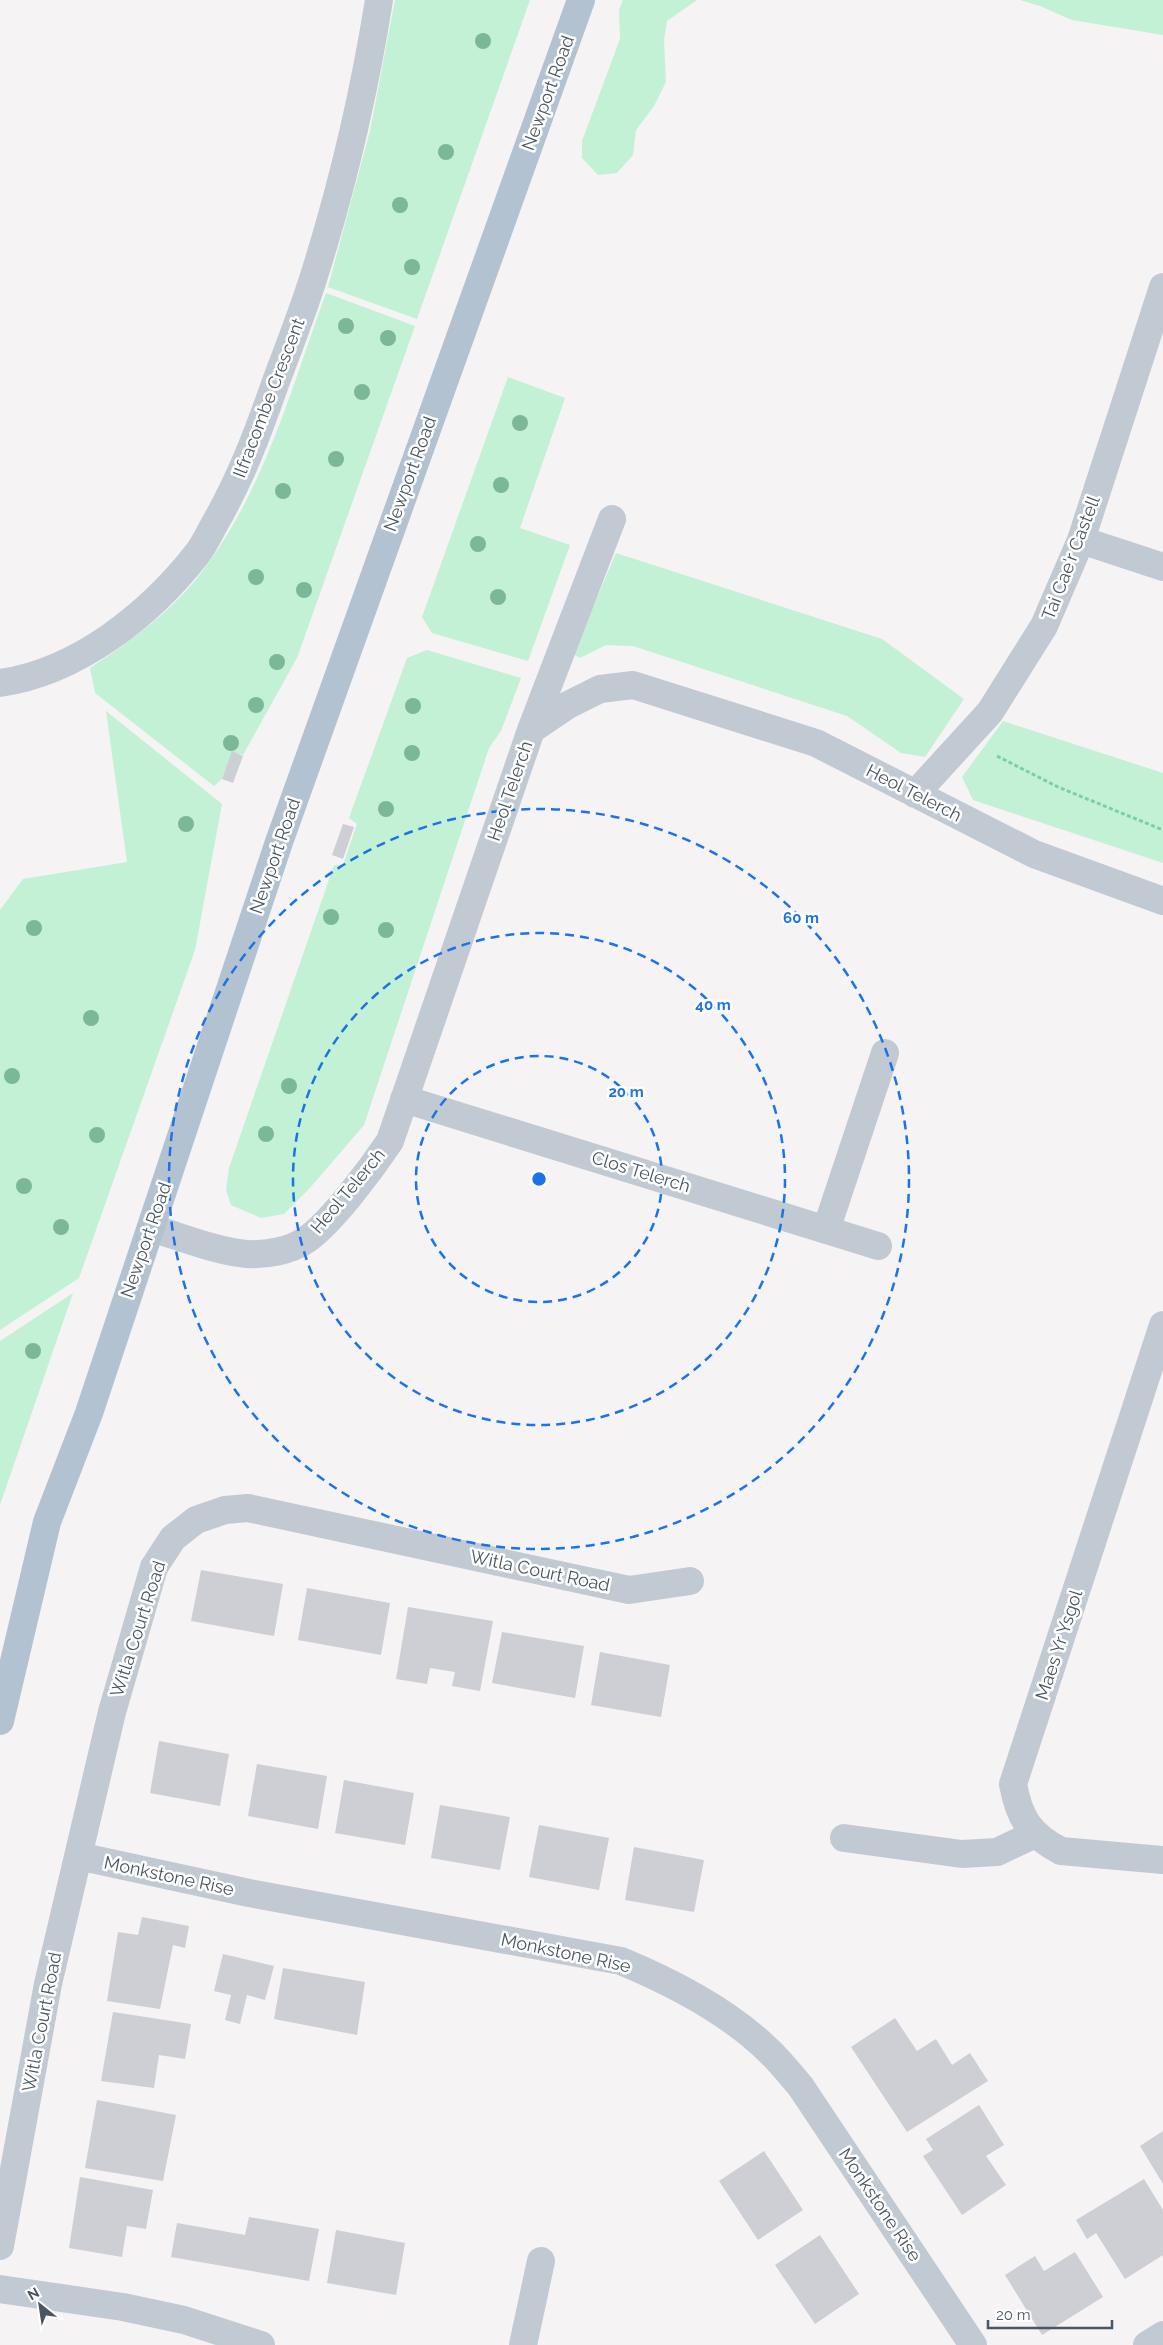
<svg xmlns="http://www.w3.org/2000/svg" width="1163" height="2345" viewBox="0 0 1163 2345" font-family="Raleway,sans-serif">
<rect width="100%" height="100%" fill="#f5f3f3"/>
<path fill="#c3f1d5" d="M395 0H530L417 319 328 287 370 131Z
M623 0H697L667 21 664 40 666 82 654 106 636 130 633 155 617 173 598 175 582 158V141L620 39 619 10Z
M1020 0H1163V35L1072 20 1040 6Z
M326 293 415 326 297 658 243 755 232 752 222 779 214 786 95 693 90 668C132 640 174 610 204 569 265 488 292 386 326 293Z
M508 377 565 398 520 528 570 545 528 661 432 633 422 617Z
M616 553 882 639 964 699 925 757 901 753 847 716 633 646 606 645 580 658 573 654Z
M427 650 521 678 501 731 489 748 364 1125 309 1189 284 1214 261 1218 231 1205 226 1190 229 1168 334 865H343L357 824 349 818 407 658Z
M106 711 222 804 195 950 79 1278 0 1330V910L23 879 127 862Z
M1003 721 1163 773V863L973 800 962 777Z
M73 1293 0 1505V1341Z"/>
<path fill="#cdcfd5" d="M232 751 243 756 233 783 222 779Z
M343 824 354 827 343 859 332 855Z
M201 1570 283 1584 274 1636 191 1621Z
M307 1588 390 1603 381 1655 298 1640Z
M408 1607 493 1621 480 1691 452 1686 455 1672 430 1668 427 1684 396 1679Z
M502 1632 584 1646 575 1698 492 1683Z
M600 1652 670 1665 661 1717 591 1705Z
M159 1741 229 1754 220 1806 150 1793Z
M257 1764 327 1776 318 1829 248 1816Z
M344 1780 414 1793 405 1845 335 1833Z
M440 1805 510 1817 500 1870 431 1858Z
M539 1825 609 1838 599 1890 529 1877Z
M634 1847 704 1860 694 1912 625 1900Z
M142 1917 189 1926 185 1948 173 1945 160 2009 107 2001 118 1932 138 1935Z
M223 1954 274 1966 265 2000 247 1995 240 2024 225 2020 231 1995 214 1991Z
M283 1968 365 1982 357 2035 274 2019Z
M113 2012 191 2024 185 2059 159 2055 154 2088 101 2081Z
M895 2018 917 2051 936 2039 952 2065 970 2053 988 2081 907 2132 851 2047Z
M97 2100 176 2115 163 2181 85 2168Z
M979 2105 1004 2145 986 2156 1006 2185 962 2215 923 2156 933 2150 926 2139Z
M1163 2131V2184L1140 2146Z
M764 2151 803 2210 758 2240 719 2181Z
M80 2177 153 2190 146 2229 127 2226 122 2257 69 2248Z
M1144 2179 1163 2210V2255L1125 2279 1096 2233 1087 2239 1076 2220Z
M249 2217 319 2229 309 2281 171 2257 177 2223 245 2235Z
M336 2230 405 2243 396 2295 327 2283Z
M820 2235 859 2294 815 2324 775 2265Z
M1075 2252 1103 2297 1042 2335 1005 2275 1035 2256 1044 2271Z"/>
<g fill="none" stroke-linecap="round" stroke-linejoin="round">
<path stroke="#7ad0a6" stroke-width="3" stroke-dasharray="4 2.5" stroke-linecap="butt" d="M997 756 1058 787 1163 830"/>
<path stroke="#c1cad2" stroke-width="28" d="M1081 540 1163 567
M0 683C78 672 150 614 197 554 204 545 209 534 214 525 240 480 258 433 275 384 288 349 302 314 313 279 342 188 364 94 379 0
M531 730 612 519
M915 794 990 712 1044 626 1081 540 1163 287
M404 1099 878 1246
M151 1228C179 1236 218 1252 247 1254 266 1255 290 1251 306 1240 332 1222 372 1168 390 1141L531 730 568 705 600 689 633 685 816 743 1034 854 1163 901
M826 1230 885 1053
M1163 1325 1013 1784C1019 1818 1030 1835 1061 1851L1163 1860
M844 1838 962 1854 997 1852 1035 1834
M78 1856 249 1893 621 1961C674 1983 730 2012 771 2053 781 2063 791 2075 801 2087L973 2345
M0 2246 48 1984 112 1712 154 1567 173 1538 196 1520 225 1510 248 1508 629 1590 690 1581
M0 2289 123 2307 184 2320 261 2345
M523 2345 541 2261
M1147 2345 1163 2335"/>
<path stroke="#b3c2d1" stroke-width="28" d="M0 1721 47 1522 89 1413 279 842 581 0"/>
</g>
<g fill="#7bb799">
<circle cx="483" cy="41" r="8"/>
<circle cx="446" cy="152" r="8"/>
<circle cx="400" cy="205" r="8"/>
<circle cx="412" cy="267" r="8"/>
<circle cx="346" cy="326" r="8"/>
<circle cx="388" cy="338" r="8"/>
<circle cx="362" cy="392" r="8"/>
<circle cx="520" cy="423" r="8"/>
<circle cx="336" cy="459" r="8"/>
<circle cx="501" cy="485" r="8"/>
<circle cx="283" cy="491" r="8"/>
<circle cx="478" cy="544" r="8"/>
<circle cx="256" cy="577" r="8"/>
<circle cx="304" cy="590" r="8"/>
<circle cx="498" cy="597" r="8"/>
<circle cx="277" cy="662" r="8"/>
<circle cx="256" cy="705" r="8"/>
<circle cx="413" cy="706" r="8"/>
<circle cx="231" cy="743" r="8"/>
<circle cx="412" cy="753" r="8"/>
<circle cx="386" cy="809" r="8"/>
<circle cx="186" cy="824" r="8"/>
<circle cx="331" cy="917" r="8"/>
<circle cx="34" cy="928" r="8"/>
<circle cx="386" cy="930" r="8"/>
<circle cx="91" cy="1018" r="8"/>
<circle cx="12" cy="1076" r="8"/>
<circle cx="289" cy="1086" r="8"/>
<circle cx="266" cy="1134" r="8"/>
<circle cx="97" cy="1135" r="8"/>
<circle cx="24" cy="1186" r="8"/>
<circle cx="61" cy="1227" r="8"/>
<circle cx="33" cy="1351" r="8"/>
</g>
<g fill="none" stroke="#1a73e8" stroke-width="2.5" stroke-dasharray="9 6">
<circle cx="539" cy="1179" r="123"/>
<circle cx="539" cy="1179" r="246"/>
<circle cx="539" cy="1179" r="370"/>
</g>
<g text-anchor="middle" stroke-width="5" stroke-linejoin="round" paint-order="stroke">
<g font-size="18" fill="#4a5661" stroke="#fff">
<text transform="translate(548 93) rotate(-70)" y="6">Newport Road</text>
<text transform="translate(269 398) rotate(-69)" y="6">Ilfracombe Crescent</text>
<text transform="translate(410 474) rotate(-70)" y="6">Newport Road</text>
<text transform="translate(1071 558) rotate(-69)" y="6">Tai Cae'r Castell</text>
<text transform="translate(510 791) rotate(-71)" y="6">Heol Telerch</text>
<text transform="translate(914 793) rotate(27)" y="6">Heol Telerch</text>
<text transform="translate(275 856) rotate(-71)" y="6">Newport Road</text>
<text transform="translate(641 1172) rotate(17)" y="6">Clos Telerch</text>
<text transform="translate(348 1191) rotate(-50)" y="6">Heol Telerch</text>
<text transform="translate(146 1240) rotate(-71)" y="6">Newport Road</text>
<text transform="translate(540 1571) rotate(12)" y="6">Witla Court Road</text>
<text transform="translate(138 1629) rotate(-72)" y="6">Witla Court Road</text>
<text transform="translate(1059 1645) rotate(-72)" y="6">Maes Yr Ysgol</text>
<text transform="translate(169 1876) rotate(12)" y="6">Monkstone Rise</text>
<text transform="translate(566 1953) rotate(12)" y="6">Monkstone Rise</text>
<text transform="translate(42 2022) rotate(-79)" y="6">Witla Court Road</text>
<text transform="translate(880 2205) rotate(56)" y="6">Monkstone Rise</text>
</g>
</g>
<circle cx="539" cy="1179" r="8" fill="#1a73e8" stroke="#fff" stroke-width="2.5"/>
<g font-size="15" text-anchor="middle" font-weight="bold" fill="#1a73e8" stroke="#fff" stroke-width="5" stroke-linejoin="round" paint-order="stroke">
<text x="801" y="923">60 m</text>
<text x="713" y="1010">40 m</text>
<text x="626" y="1097">20 m</text>
</g>
<g transform="translate(40 2305) rotate(330)" stroke="#ffffff" stroke-width="4" paint-order="stroke">
<path d="M0-4L9 19L0 12L-9 19Z" fill="#4a5661"/>
<text y="-8" font-size="14" font-weight="bold" text-anchor="middle" fill="#4a5661">N</text>
</g>
<path d="M988 2320v8h124v-8" fill="none" stroke="#4a5661" stroke-width="2.5"/>
<text x="996" y="2320" font-size="15" fill="#4a5661" stroke="#ffffff" stroke-width="4" paint-order="stroke">20 m</text>
</svg>
